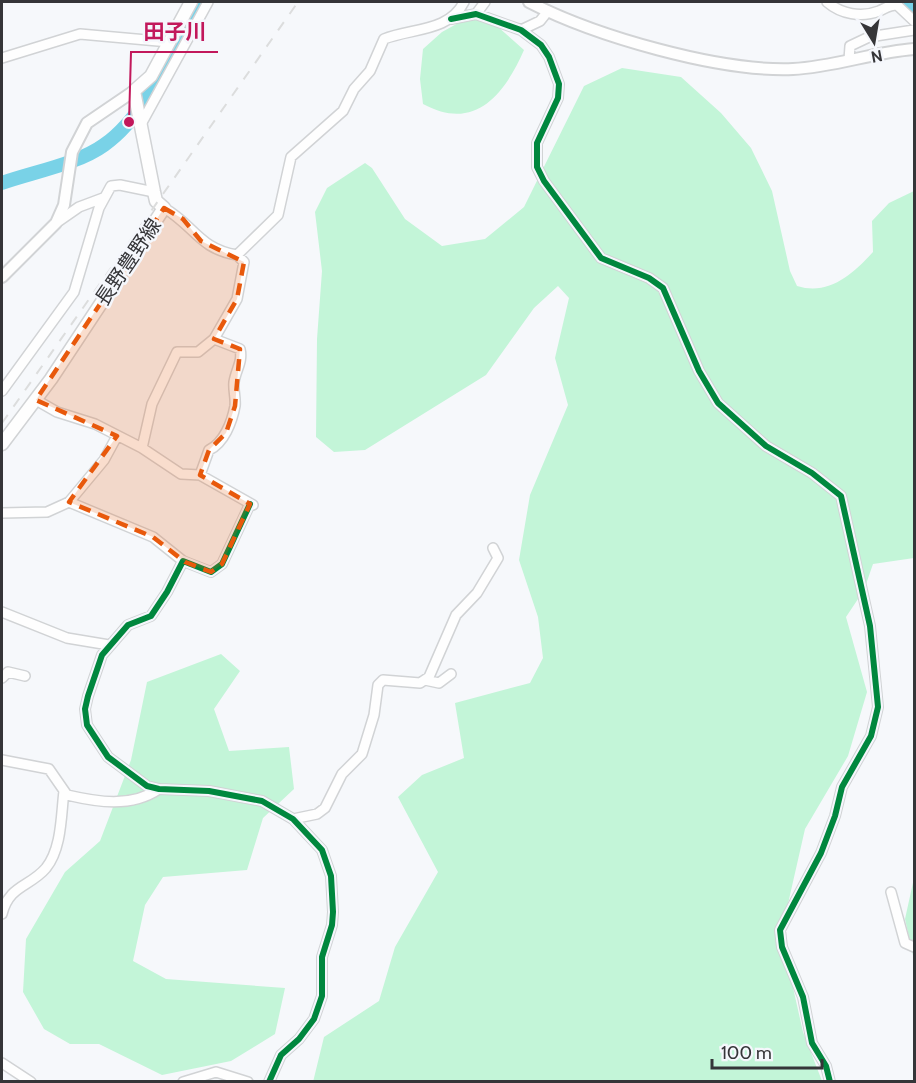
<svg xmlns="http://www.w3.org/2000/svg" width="916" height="1083" viewBox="0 0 916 1083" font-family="Cabin,'Noto Sans JP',sans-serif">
<rect width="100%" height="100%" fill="#f6f8fb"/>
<path fill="#c3f5d8" d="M480 11 524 50C504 95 475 132 423 104L420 79 423 49 442 32Z
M622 68 681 77 721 113 751 148 772 191 790 271 797 286C829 296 853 274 873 252L872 221 889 203 914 191V558L873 564 864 590 846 617 867 692 848 756 805 829 785 917 787 961 803 1032 822 1081 313 1082 324 1037 379 1001 395 947 438 872 398 797 422 775 464 758 455 703 530 683 543 658 538 617 519 560 530 495 568 405 555 358 569 298 558 286 534 308 486 375 365 450 334 452 316 437 317 339 322 271 315 212 327 188 365 163 372 168 405 219 442 246 485 239 524 207 584 86Z
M221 654 240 671 214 709 229 751 289 747 294 789 263 818 247 870 163 877 145 905 133 961 166 979 285 988 275 1034 231 1061 162 1075 99 1044H70L44 1029 23 992 26 939 65 872 100 841 131 760 147 682Z
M914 878V960L905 919Z"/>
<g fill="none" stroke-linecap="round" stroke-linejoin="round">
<path stroke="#79d2e7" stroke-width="14" d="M901 2 914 12
M2 183C33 172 78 164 104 145 147 115 175 47 200 2"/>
<defs>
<path id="minor" d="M827 2C841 14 861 18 879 11 886 8 889 5 897 5L914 21
M476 14 485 2
M451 19 476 14 521 30 541 45 549 57 559 84 558 98 537 143V167L544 181 601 258 649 278 663 288 699 371 718 403 766 446 812 473 841 496 870 626 878 707 871 736 842 787 835 816 821 853 780 930 782 947 803 997 812 1043 826 1066 830 1082
M521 30 540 21 548 11
M2 58 80 34 169 42
M849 60 850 46 869 37 914 30
M140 126 208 2
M164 208C194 225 199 249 237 255L278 215 291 157 343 111 354 89 370 71 384 39C412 28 449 32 464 2
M56 223 79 207 103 198
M2 391 74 292 99 208 111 186 120 185 154 192
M36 400 57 412 95 424 142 448 181 474 200 475 253 505
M142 448 152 404 177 352H198L214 339 237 299 244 262 237 255
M200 475 209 450C224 443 232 422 235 406 236 398 233 390 234 382 236 369 243 362 240 349L214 339
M69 502 104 460 117 436
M250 504 222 564 211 572 183 561 167 592 151 616 128 625 102 655 88 696 85 709 87 725 108 757 147 786 159 789 209 791 262 801 293 819 322 850 331 876 333 912 332 925 322 957V996L314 1019 299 1039 281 1055 269 1082
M2 513 47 512 69 502 153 537 183 561
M2 612 67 638 109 645
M2 678 8 672 25 676
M425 680 439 683 451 674
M2 760 49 769 67 795C97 802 131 808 159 789
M293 819 317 814 325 808 342 774 362 754 374 715 378 685 383 680 420 683 429 677 456 615 477 593 498 558 493 548
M891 892 905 943 914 947
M2 914C9 885 30 887 46 868 62 848 61 815 64 791
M2 1063 31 1082
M183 1082 216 1072 248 1082"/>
<path id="tertiary" d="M529 2C595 36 719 72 793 69 834 67 874 52 914 49
M2 277 56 223 64 205 72 152 87 123 134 91"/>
<path id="secondary" d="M2 444 51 379 164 208 156 201 154 192 134 91 151 76 191 2"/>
</defs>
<use href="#minor" stroke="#d1d3d5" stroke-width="12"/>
<use href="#tertiary" stroke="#d1d3d5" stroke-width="14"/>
<use href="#secondary" stroke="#d1d3d5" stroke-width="15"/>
<use href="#minor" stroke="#fefefe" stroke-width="9"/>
<use href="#tertiary" stroke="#fefefe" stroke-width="10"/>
<use href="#secondary" stroke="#fefefe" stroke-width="12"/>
<path stroke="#dcdddd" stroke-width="2" stroke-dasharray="10 10" stroke-linecap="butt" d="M2 423 298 2"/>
<defs>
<path id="cycleway" d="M451 19 476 14 521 30 541 45 549 57 559 84 558 98 537 143V167L544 181 601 258 649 278 663 288 699 371 718 403 766 446 812 473 841 496 870 626 878 707 871 736 842 787 835 816 821 853 780 930 782 947 803 997 812 1043 826 1066 830 1082
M250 504 222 564 211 572 183 561 167 592 151 616 128 625 102 655 88 696 85 709 87 725 108 757 147 786 159 789 209 791 262 801 293 819 322 850 331 876 333 912 332 925 322 957V996L314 1019 299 1039 281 1055 269 1082"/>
</defs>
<use href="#cycleway" stroke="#f5f7fc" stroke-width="10"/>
<use href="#cycleway" stroke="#00873e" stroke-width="6"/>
</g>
<path fill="#e8590c" fill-opacity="0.2" stroke="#e8590c" stroke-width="4.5" stroke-dasharray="12 8" stroke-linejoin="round" d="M164 208 183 219 201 241 244 262 237 299 214 339 240 349 235 406 226 433 209 450 200 475 250 504 222 564 211 572 185 562 153 537 69 502 117 436 36 400Z"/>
<g text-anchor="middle" stroke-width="5" stroke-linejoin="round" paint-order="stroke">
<g font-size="20" fill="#353538" stroke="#f5f7fc">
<text transform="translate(128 262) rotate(-56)" y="7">長野豊野線</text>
</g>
</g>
<path fill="none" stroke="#c2185b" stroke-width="2" d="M129 122L131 52H218"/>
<circle fill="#c2185b" stroke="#f5f7fc" stroke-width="2" cx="129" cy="122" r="6"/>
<g font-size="21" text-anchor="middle" font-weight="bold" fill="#c2185b" stroke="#f5f7fc" stroke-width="5" stroke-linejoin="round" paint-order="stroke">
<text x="175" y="39">田子川</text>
</g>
<rect width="916" height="1083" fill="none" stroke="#353538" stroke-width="6"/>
<g transform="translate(874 42) rotate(169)" stroke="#f5f7fc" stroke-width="4.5" paint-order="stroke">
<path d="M0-4.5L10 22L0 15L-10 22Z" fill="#353538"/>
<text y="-9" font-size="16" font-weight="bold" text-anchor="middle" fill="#353538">N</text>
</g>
<path d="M712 1059v9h110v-9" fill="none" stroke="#353538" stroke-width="3"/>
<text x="721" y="1059" font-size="18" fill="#353538" stroke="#f5f7fc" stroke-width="4.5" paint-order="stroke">100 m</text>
</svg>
